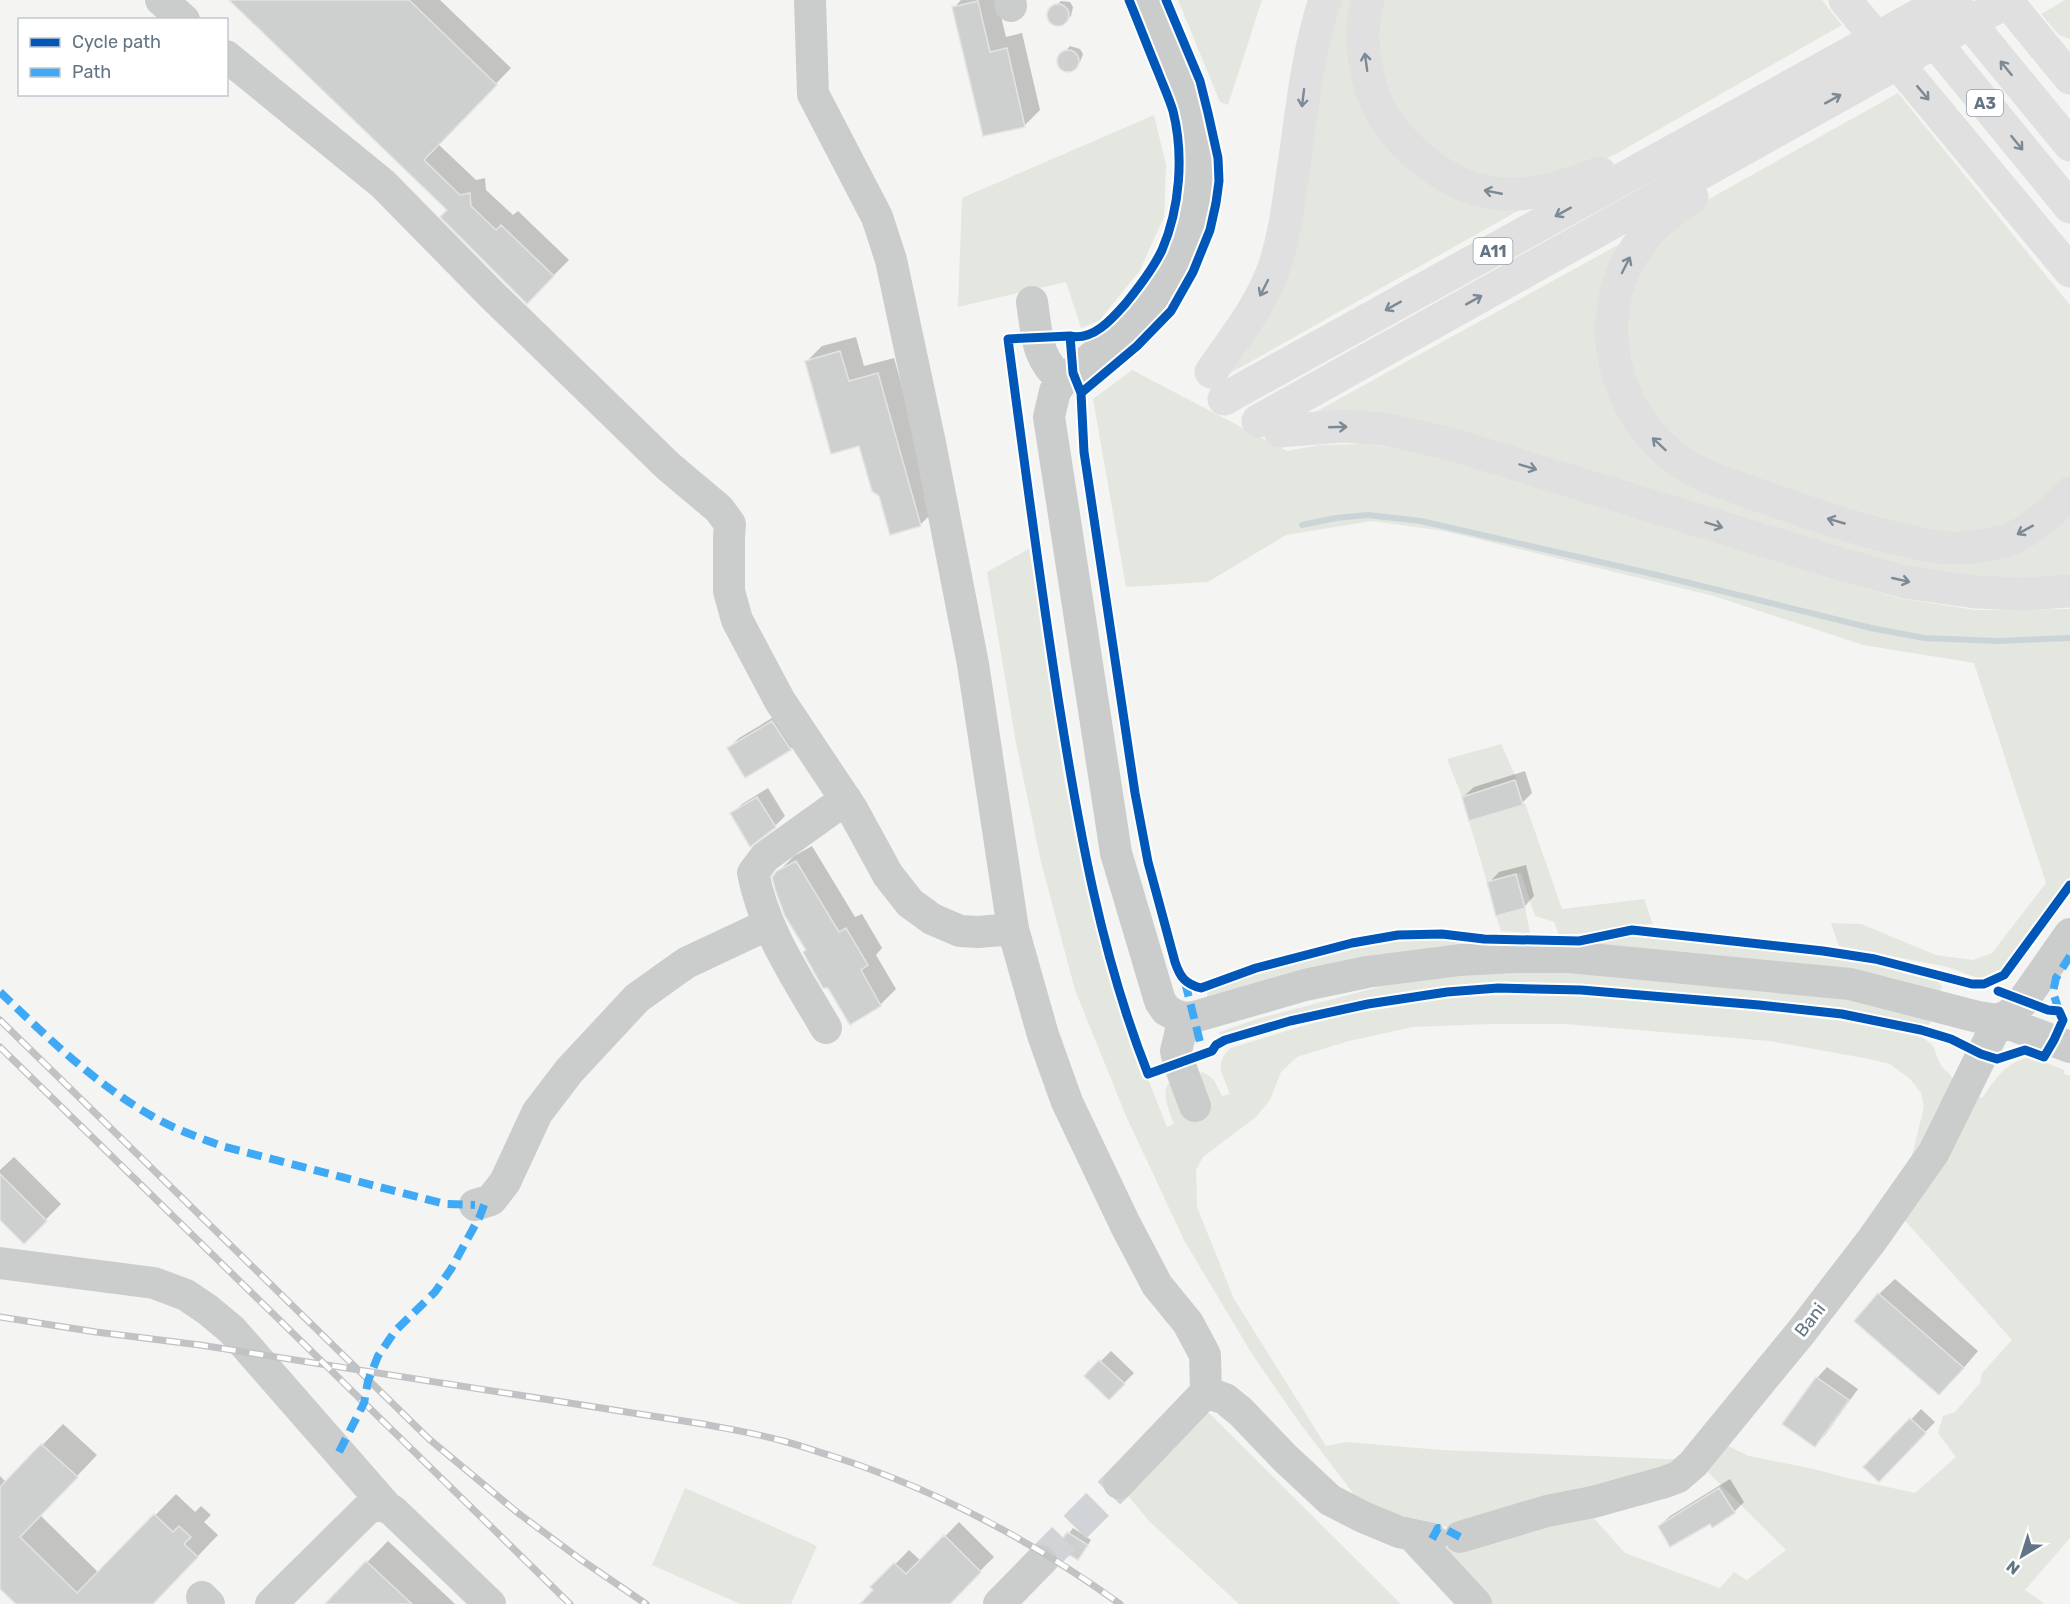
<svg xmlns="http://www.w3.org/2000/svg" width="2070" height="1604" viewBox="0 0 2070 1604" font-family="Rubik,sans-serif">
<rect width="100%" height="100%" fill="#f4f4f2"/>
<path fill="#e4e7e0" d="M1178 0H1262L1228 105 1220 102Z
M1334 0H1358L1370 116 1523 208 1220 379 1255 330Z
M1382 0H1822L1842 25 1614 155 1567 176 1543 182 1472 175 1414 138 1382 84 1376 37Z
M2065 0H2070V39L2059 35 2041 14Z
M1898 93 2070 305V477L2061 488 2032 513 1986 532 1917 531 1718 470 1676 445 1630 384 1626 301 1658 239 1702 203Z
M1154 115 1166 165 1164 217 1140 270 1099 321 1081 328 1066 282 958 307 962 198Z
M1625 241 1620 250 1637 439 1899 551 2070 510V580L1942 579 1308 416Z
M1132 370 1287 451 1319 445 1371 444 1451 458 1898 598 1976 610 2070 609V877L2009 963 2003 971 1993 976 1980 979 1948 967 1839 946 1831 923 1861 924 1936 955 1973 960 1992 953 2046 883 1974 663 1863 645 1714 596 1444 531 1372 521 1286 535 1208 582 1126 587 1093 399Z
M1029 549 1042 621 1065 785 1120 1008 1167 1127 1174 1124C1170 1113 1157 1087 1174 1079 1182 1075 1194 1077 1203 1072L1214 1080 1222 1096 1230 1094C1223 1075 1213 1063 1231 1048L1306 1025 1346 1015 1454 997 1506 995 1559 994 1654 1000 1842 1021 1921 1037C1939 1047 1932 1050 1941 1065 1946 1074 1952 1071 1954 1085L1907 1175 1924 1107 1921 1093 1910 1079 1890 1064 1869 1059 1769 1041 1565 1024H1491L1413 1027 1349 1041 1297 1057 1281 1072 1270 1100 1256 1117 1203 1157 1196 1170 1197 1207 1234 1299 1326 1446 1346 1442 1442 1450 1692 1460 1452 1527 1436 1526 1362 1505 1299 1422 1252 1354 1185 1242 1126 1116 1075 990 1041 862 1016 743 987 572Z
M1501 744 1517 780 1462 797 1447 759Z
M1525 803 1562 909 1644 899 1653 924C1621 924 1591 935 1559 935L1554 922 1535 916 1521 873 1487 882 1469 821Z
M1525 908 1530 933 1501 931 1496 916Z
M1628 934 1791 951 1862 960 1935 977 1942 987 1939 994 1588 944Z
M1448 940 1471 946 1208 1001 1207 992 1218 985 1329 954 1394 941Z
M1541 969 1837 995 1935 1016 1928 1026 1921 1028 1847 1013 1703 996 1588 986H1501L1413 994 1353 1004 1310 1015 1228 1040 1222 1039 1219 1032 1260 1018 1406 980Z
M2026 1058 2037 1059 2064 1070V1074L2070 1076V1538L2025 1590 2045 1604H1484L1430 1549 1481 1543 1592 1516 1625 1553 1720 1588 1734 1572 1747 1580 1786 1550 1706 1470 1726 1445 1749 1456 1814 1469 1847 1478 1915 1493 1956 1457 1938 1433 1943 1416 1955 1412 1980 1383 1982 1373 2012 1340 1900 1215 1974 1094 1982 1098C1995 1080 2003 1065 2026 1058Z
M1202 1411 1209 1413 1401 1604H1239L1149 1521 1125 1492Z
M685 1488 817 1546 791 1604H740L652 1565Z"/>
<path fill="#0003" d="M231 0H440L511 68 438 144 476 180 485 178 486 190 513 215 518 211 569 260 527 302 449 210Z
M961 0H997L1006 37 1022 33 1040 110 1025 125 984 135 954 8Z
M1061 1 1070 2 1073 7 1071 16 1060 25 1052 21 1049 16 1051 10Z
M1070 46 1080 49 1083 54 1080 62 1070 70H1064L1060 65 1061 56Z
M856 337 864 366 894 358 936 509 921 524 891 533 880 495 860 444 806 362 822 346Z
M782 712 800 739 790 749 729 748 739 738Z
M1525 771 1532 793 1522 803 1463 797 1474 787Z
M768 788 785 816 775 826 732 814 742 804Z
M812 846 855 917 862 914 882 948 876 955 896 989 880 1005 807 950 778 872 794 856Z
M1526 865 1534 896 1524 907 1489 883 1499 872Z
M14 1157 61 1204 24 1242 0 1218V1170Z
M1895 1279 1978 1351 1955 1378 1879 1294Z
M1111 1351 1134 1373 1109 1398 1086 1376Z
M1827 1367 1858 1389 1825 1435 1815 1445 1817 1378Z
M1921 1409 1935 1422 1879 1480 1866 1467Z
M63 1424 97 1455 40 1515 99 1573 176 1494 195 1512 201 1506 211 1515 204 1522 218 1535 152 1604H18L0 1587V1476L6 1482Z
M1730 1479 1744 1502 1734 1512 1713 1526 1710 1522 1659 1526 1670 1516Z
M959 1522 994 1557 957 1594 945 1604H862L875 1590 873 1587 909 1550 921 1561Z
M1073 1528 1091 1540 1082 1554 1059 1547Z
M388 1541 455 1604H337L331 1599Z"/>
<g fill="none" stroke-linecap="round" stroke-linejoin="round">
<path stroke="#cbd4d7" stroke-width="6" d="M1302 525 1336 518 1368 515 1421 521 1657 575 1871 628 1924 638 1999 641 2070 638"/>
</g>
<path fill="#cecfcf" stroke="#e3e3e2" stroke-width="1.5" d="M229 0H409L497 85 424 160 460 195 470 193 471 206 496 230 501 225 554 276 527 304 440 217 447 210Z
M978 1 990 52 1007 48 1025 127 983 136 952 7Z
M1047 15a11 11 0 1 1 22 0a11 11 0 1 1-22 0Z
M1057 61a11 11 0 1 1 22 0a11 11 0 1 1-22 0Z
M840 351 849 381 878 373 921 526 890 535 879 496 872 491 859 446 831 454 805 361Z
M772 721 791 750 745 778 727 748Z
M1515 780 1523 805 1469 821 1462 797Z
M757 797 776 827 750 847 730 813Z
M796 861 839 932 846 928 868 965 861 970 881 1006 850 1025 828 988H823L809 963 803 952 806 950 785 916 775 889 772 877 777 871Z
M1516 874 1525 908 1496 916 1487 882Z
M0 1174 47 1221 24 1244 0 1220Z
M1878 1293 1964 1368 1939 1395 1854 1321Z
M1099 1360 1125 1384 1109 1400 1084 1376Z
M1816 1377 1849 1400 1815 1447 1782 1424Z
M1910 1418 1926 1433 1879 1482 1863 1467Z
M41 1444 78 1477 20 1537 77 1593 154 1514 173 1532 179 1526 191 1537 184 1544 198 1557 153 1604H16L0 1589V1487Z
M1719 1488 1735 1513 1712 1528 1710 1524 1670 1547 1658 1526Z
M1067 1532 1088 1545 1078 1560 1057 1548Z
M944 1535 981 1572 950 1604H860L873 1590 870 1587 894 1563 906 1574Z
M366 1561 412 1604H325Z"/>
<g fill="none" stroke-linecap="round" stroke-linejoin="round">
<path stroke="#d0d4d6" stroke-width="32" stroke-dasharray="32 16" stroke-linecap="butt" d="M1041 1561 1119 1483"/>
<path stroke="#cbcdcd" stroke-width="32" d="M161 0 184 20
M810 0 813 94 877 217 891 260 930 443 973 664 1013 929 1043 1035 1067 1102 1125 1224 1157 1285 1188 1323 1205 1355 1206 1392 1119 1483
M1010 0 1011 6
M1147 0C1157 25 1167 51 1177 76 1184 93 1192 110 1196 128 1200 148 1198 168 1196 188 1188 279 1131 328 1063 380L1055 391 1049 417 1116 853 1160 1001 1166 1010 1175 1015 1184 1018 1194 1017 1305 985 1367 972 1460 960 1513 957H1569L1850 984 1978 1017C2002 1022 2007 1019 2023 1001L2070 934
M226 56 383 184 492 295 668 466 719 509 730 524 729 538V591L737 620 780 701 852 809 888 875 910 903 932 919 960 931 978 932 1013 929
M1032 302C1037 334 1036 360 1063 380
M1184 1018 1176 1051 1179 1063 1195 1106
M1999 1020 2070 1047
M826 1028C797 978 764 930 753 873L765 857 846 799
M475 1205 491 1200 505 1182 537 1113 569 1071 637 998 686 963 769 924
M0 1263 154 1283 186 1295 208 1310 232 1330 386 1506
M1206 1392 1225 1399 1241 1412 1285 1458 1330 1500 1363 1517 1399 1532 1432 1539
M1412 1535 1476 1604
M1460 1537 1547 1511 1593 1502 1665 1482 1678 1477 1693 1464 1802 1331 1872 1240 1934 1152 1999 1020
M202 1597 209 1604
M271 1604 367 1509C378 1504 384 1505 393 1511L490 1604
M999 1604 1041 1561"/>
<path stroke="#e0e0e0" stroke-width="33" d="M1368 0C1357 37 1365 82 1383 116 1386 121 1391 126 1394 131 1422 165 1462 193 1507 194 1541 195 1569 185 1600 173
M1845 0 2070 271
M2006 0 2070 78
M1955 5 2070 145
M1921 25 2070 207
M1692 197C1674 209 1657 222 1644 238 1590 303 1607 401 1669 453 1697 477 1733 486 1767 498 1819 517 1878 537 1932 546 1956 550 1982 547 2004 541 2029 534 2052 511 2070 493
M1211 372C1233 340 1260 307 1273 270 1283 243 1287 213 1291 185 1301 123 1305 60 1325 0
M1224 399 1946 0
M1258 421 2010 0
M1280 431 1343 426 1384 429 1447 443 1824 559 1904 582 1975 592 2024 594 2070 591"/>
<defs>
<path id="rail" d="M0 1020 429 1439 518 1513 580 1559 646 1604
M0 1047 570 1604
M0 1317 96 1332 200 1345 703 1424C728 1429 754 1433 779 1440 797 1444 814 1451 832 1456 937 1490 1030 1539 1120 1604"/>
</defs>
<use href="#rail" stroke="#c0c2c3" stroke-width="7"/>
<use href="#rail" stroke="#fff" stroke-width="4.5" stroke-dasharray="14" stroke-linecap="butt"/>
<path stroke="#3fa9f5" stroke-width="8" stroke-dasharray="15 8" stroke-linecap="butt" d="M1185 982 1203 1054
M0 992C47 1037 93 1082 150 1115 172 1128 197 1137 222 1146L445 1204 475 1205
M2059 1011 2053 992 2056 978 2070 956
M339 1452 364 1403 368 1381 378 1356 395 1331 435 1292 451 1269 480 1216 485 1202
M1432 1539 1438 1528H1443L1460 1537"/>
<defs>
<path id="cycleway" d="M1166 0 1200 81 1208 113 1218 158 1219 181 1216 203 1210 230 1193 272 1171 311 1137 346 1081 393 1084 452 1135 793 1148 862 1175 962C1180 977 1185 984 1201 988L1256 968 1352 943 1398 935 1442 934 1484 939 1579 941 1632 930 1823 951 1875 959 1972 984H1984L2004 975 2070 885
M1070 336C1093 341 1112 319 1126 303 1139 287 1153 269 1162 250 1180 208 1184 155 1173 111 1169 98 1163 85 1158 72 1148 48 1139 24 1129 0
M1081 393 1073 373 1070 336 1008 339C1024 461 1040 583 1059 704 1079 830 1101 955 1148 1074L1212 1051 1216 1045 1225 1040 1290 1021 1368 1004 1447 992 1498 988 1581 990 1759 1005 1842 1014 1921 1030 1951 1039 1981 1054 1997 1059 2025 1050 2044 1057 2054 1040 2063 1020 2059 1011 2048 1010 1998 991"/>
</defs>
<use href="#cycleway" stroke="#fff" stroke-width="13"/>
<use href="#cycleway" stroke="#0057b8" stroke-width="9"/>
</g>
<defs><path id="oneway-shaft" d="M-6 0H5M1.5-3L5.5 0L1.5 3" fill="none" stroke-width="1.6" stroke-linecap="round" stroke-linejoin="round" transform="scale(1.5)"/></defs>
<g stroke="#7c8a96">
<use href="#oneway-shaft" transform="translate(1366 62) rotate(-98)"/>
<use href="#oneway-shaft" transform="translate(2006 68) rotate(-129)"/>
<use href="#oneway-shaft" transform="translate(1923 93) rotate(50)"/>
<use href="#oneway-shaft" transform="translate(1303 98) rotate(97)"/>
<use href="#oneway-shaft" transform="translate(1833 99) rotate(-29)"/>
<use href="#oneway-shaft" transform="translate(2017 143) rotate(51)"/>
<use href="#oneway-shaft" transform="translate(1493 192) rotate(-169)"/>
<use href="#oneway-shaft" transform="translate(1563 212) rotate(151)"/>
<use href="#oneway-shaft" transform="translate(1626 265) rotate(-63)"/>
<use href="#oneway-shaft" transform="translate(1264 288) rotate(117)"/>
<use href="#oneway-shaft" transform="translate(1474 300) rotate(-29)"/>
<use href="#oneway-shaft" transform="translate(1393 306) rotate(151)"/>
<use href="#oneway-shaft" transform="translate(1338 427) rotate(-2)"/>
<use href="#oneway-shaft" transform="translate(1659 444) rotate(-137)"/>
<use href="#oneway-shaft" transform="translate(1528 467) rotate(17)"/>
<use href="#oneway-shaft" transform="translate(1836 521) rotate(-164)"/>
<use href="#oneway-shaft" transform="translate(1714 525) rotate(17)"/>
<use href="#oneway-shaft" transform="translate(2025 530) rotate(151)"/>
<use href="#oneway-shaft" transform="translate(1901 580) rotate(13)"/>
</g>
<g text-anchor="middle" stroke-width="6" stroke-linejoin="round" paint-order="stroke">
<g fill="#fff" stroke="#929ea9" stroke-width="1.5">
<rect x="1967" y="90" width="36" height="26" rx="4.5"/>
<rect x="1473.5" y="238" width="39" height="26" rx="4.5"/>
</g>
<g font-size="16" font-weight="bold" fill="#637584">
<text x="1985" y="109">A3</text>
<text x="1493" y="257">A11</text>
</g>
<g font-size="18" fill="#637584" stroke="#fff">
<text transform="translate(1810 1320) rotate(-52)" y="6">Bani</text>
</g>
</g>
<rect x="18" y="18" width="210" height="78" fill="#ffffff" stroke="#c1c8ce" stroke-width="1.5"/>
<rect x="30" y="38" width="30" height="9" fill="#0057b8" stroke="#c1c8ce" stroke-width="1.5"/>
<text x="72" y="48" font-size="18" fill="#637584">Cycle path</text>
<rect x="30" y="68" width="30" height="9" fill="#3fa9f5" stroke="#c1c8ce" stroke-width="1.5"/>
<text x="72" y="78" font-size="18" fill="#637584">Path</text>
<g transform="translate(2022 1556) rotate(218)" stroke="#ffffff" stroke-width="4.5" paint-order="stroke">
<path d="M0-4.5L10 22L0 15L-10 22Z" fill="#637584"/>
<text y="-9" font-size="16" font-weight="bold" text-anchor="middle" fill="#637584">N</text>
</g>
</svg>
